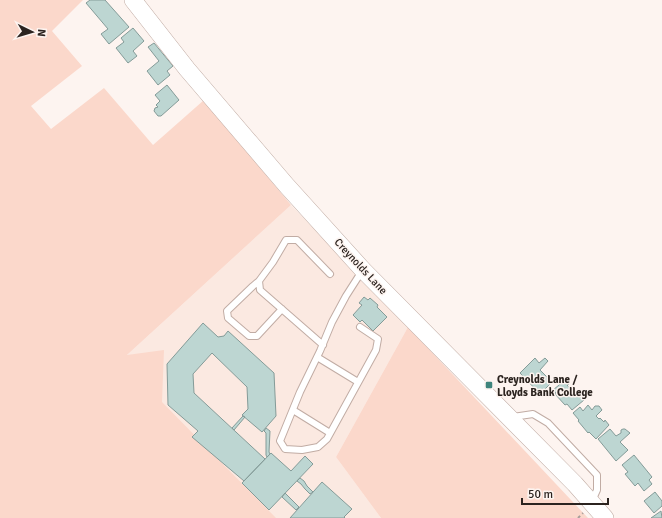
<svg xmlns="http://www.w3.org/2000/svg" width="662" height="518" viewBox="0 0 662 518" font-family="Signika,sans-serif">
<rect width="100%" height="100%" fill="#fdf4f0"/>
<path fill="#fbe9e1" d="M291 205 408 327 336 457 381 518H40L126 356Z"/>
<path fill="#fbd8cb" d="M0 0H83L52 31 82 66 31 106 51 129 104 88 153 145 204 100 291 205 127 355 164 350 162 402 276 518H0Z
M408 327 588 518H381L336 457Z"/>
<path fill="#bdd6d2" stroke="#849b98" d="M90 0H105L129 27 109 44 101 34 108 29 86 3Z
M133 28 144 41 133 51 137 56 128 63 116 48 124 42 121 38Z
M154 43 173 66 167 71 170 75 158 85 147 71 159 61 148 47Z
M167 85 179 100 161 116H158L154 111 155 108 158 107 156 105 160 101 155 95Z
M364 297 368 300 370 298 378 305 377 307 387 317 373 331 362 320 360 322 353 315 362 305 359 303Z
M203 323 218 337 224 336 228 331 274 373 276 416 262 432 242 415 248 409 247 387 212 353 193 374 194 393 265 459 244 481 192 437 198 431 168 405 167 364Z
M535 358 539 363 545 358 548 361 540 370 552 382 540 394 520 373Z
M565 380 569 384 567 385 575 394 576 392 584 400 572 410 567 404 565 405 555 394 556 393 553 390Z
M588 405 592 410 595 406H599L602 410 596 416 599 419 600 418 604 422 605 420 609 425 596 439 589 432 588 433 578 421 579 420 573 413 580 407 583 411Z
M243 416 245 417 234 430 232 428Z
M266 428 270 431 269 452 270 454 267 457 266 455V433L264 431Z
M610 429 616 436 621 433V430L623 429H625L630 433 620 442 628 450 616 461 598 439Z
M271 453 291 471 305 456 313 464 269 510 242 483Z
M634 455 652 477 649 480 652 484 644 491 638 483 635 486 625 474 628 472 622 465Z
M300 478 304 481 307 486 313 492 310 494 305 489 301 484 297 481Z
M322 482 352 509 344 517 345 518H290Z
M655 492 662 501V506L654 513 644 501Z
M285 493 299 507 296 510 282 497Z
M661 511 662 518H651Z"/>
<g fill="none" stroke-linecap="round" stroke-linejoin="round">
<defs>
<path id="lane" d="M259 281 253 286 227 311 228 318 249 336H257L282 309
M360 327 378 339 376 350 327 439 318 447 302 450 285 449 280 441 300 392 320 351 332 322 346 296 362 271
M323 345 260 290 259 281 273 262 286 240H297L330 274
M317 357 358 382
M293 410 330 433
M513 417 533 414 548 423 597 475V490L592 501"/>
<path id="secondary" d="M133 0 187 69 287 186 363 270 575 484 605 518"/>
</defs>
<use href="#lane" stroke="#c1aca4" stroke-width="8"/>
<use href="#secondary" stroke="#c1aca4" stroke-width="18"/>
<path stroke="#a79e9a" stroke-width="2" stroke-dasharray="3 3" stroke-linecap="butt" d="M578 518 583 513"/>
<use href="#lane" stroke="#fff" stroke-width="6"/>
<use href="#secondary" stroke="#fff" stroke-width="17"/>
</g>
<rect fill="#3f857d" stroke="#fdf4f0" stroke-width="1.5" x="485" y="381" width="8" height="8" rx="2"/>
<g text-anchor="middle" stroke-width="3" stroke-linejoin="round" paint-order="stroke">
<g font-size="11" fill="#2b231f" stroke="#fdf4f0">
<text transform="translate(361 266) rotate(47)" y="4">Creynolds Lane</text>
</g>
<g font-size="11" font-weight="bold" fill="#2b231f" stroke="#fdf4f0" text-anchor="start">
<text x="497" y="383">Creynolds Lane /<tspan x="497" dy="13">Lloyds Bank College</tspan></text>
</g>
</g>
<g transform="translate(32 32) rotate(95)" stroke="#fdf4f0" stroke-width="3" paint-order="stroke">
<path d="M0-3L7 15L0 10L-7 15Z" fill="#2b231f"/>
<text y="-6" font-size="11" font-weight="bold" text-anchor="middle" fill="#2b231f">N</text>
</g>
<path d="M522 498v6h86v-6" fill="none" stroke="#2b231f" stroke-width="2"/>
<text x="528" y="498" font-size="12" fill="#2b231f" stroke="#fdf4f0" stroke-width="3" paint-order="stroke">50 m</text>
</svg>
